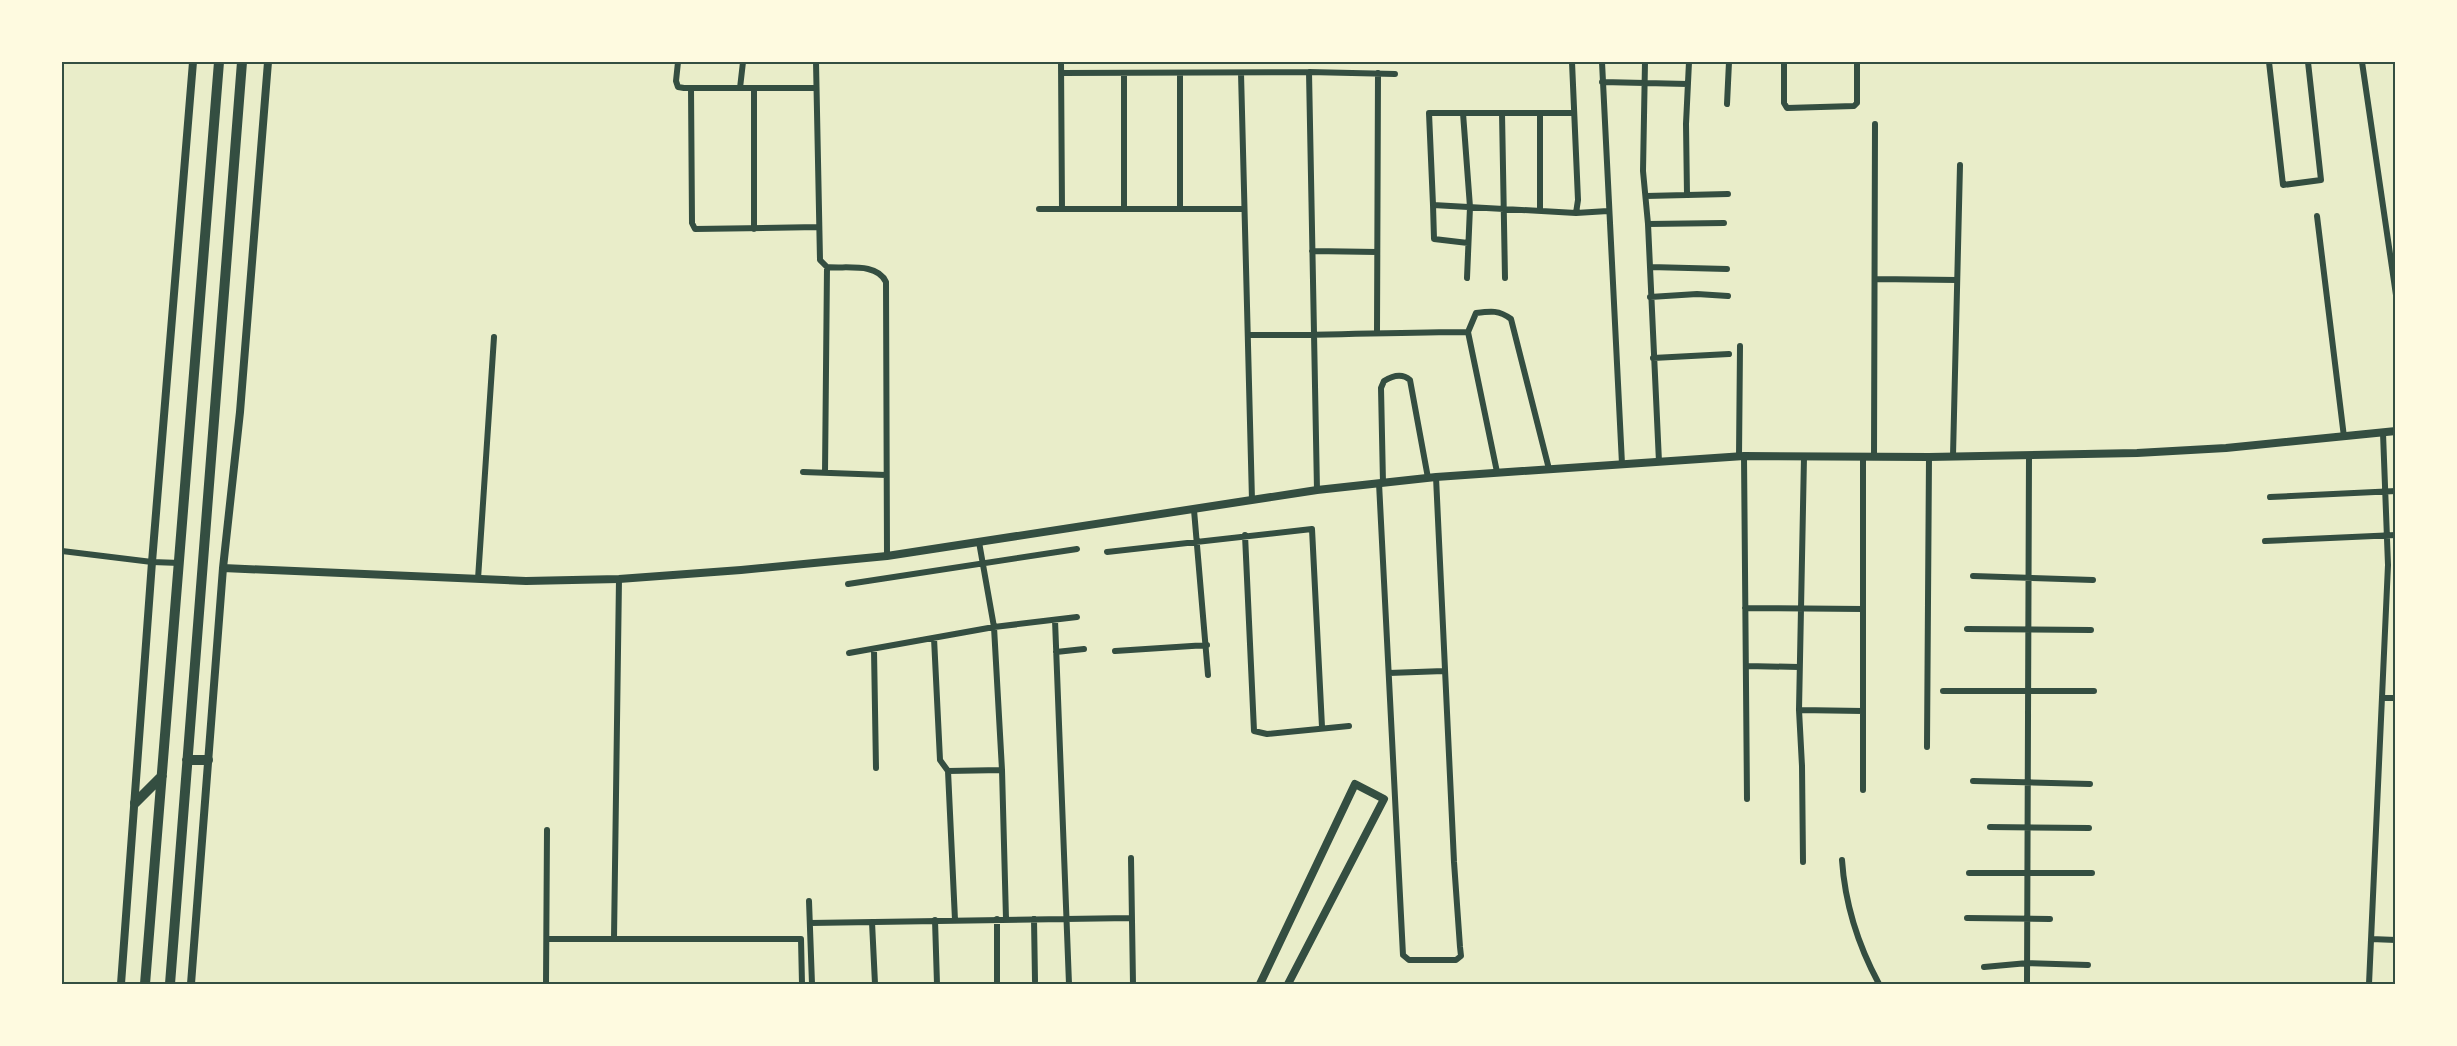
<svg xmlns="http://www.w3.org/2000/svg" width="2457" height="1046" viewBox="0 0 2457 1046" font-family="Quicksand,sans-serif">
<rect width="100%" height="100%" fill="#e9edc9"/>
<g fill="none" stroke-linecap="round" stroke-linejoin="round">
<path stroke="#344e41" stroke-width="6" d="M678 62 676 81 678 87 684 88H816
M816 62 820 260 827 267C845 269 877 262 886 282L887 556
M1061 62 1062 209
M1572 62 1578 200 1576 213 1433 205 1429 113H1574
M1602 62 1622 464
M1645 62 1643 171 1648 224 1659 462
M1784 62V103L1787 108 1854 106 1857 103V62
M2269 62 2283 185 2321 180 2308 62
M2362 62 2396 295
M1309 72 1317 490
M1062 73 1309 72 1395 74
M1124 73V209
M1180 73V209
M1241 73 1252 500
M1602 82 1688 84
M691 88 692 223 695 229 819 227
M740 88 743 62
M1727 104 1729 62
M1463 113 1470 207 1467 278
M1502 113 1505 278
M1540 113V211
M1687 195 1686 124 1689 62
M1646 196 1728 194
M1433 205 1434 239 1468 243
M1039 209H1244
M1576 213 1608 211
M2317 216 2344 437
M1648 224 1724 223
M754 229V88
M1312 251 1377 252
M1650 267 1727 269
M1875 279 1957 280
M1650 297 1697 294 1728 296
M1377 333 1378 73
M1248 335C1322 336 1395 332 1468 332
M1653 358 1729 354
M1744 456 1747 799
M1863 456V790
M1953 456 1960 165
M1739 457 1740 346
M1874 457 1875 124
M803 472 886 475
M1497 472 1468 332 1476 313C1491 311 1499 310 1511 319L1549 469
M825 473 827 267
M1379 483 1403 955 1409 960H1456L1461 956 1460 947 1454 862 1436 477
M1383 483 1381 388 1384 381C1392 376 1402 373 1410 380L1428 478
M2270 497 2396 491
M1194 510 1208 675
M1245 535 1254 731 1267 734 1349 726
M2265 541 2396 535
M979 542 994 627 1002 770 1006 919
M62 551 152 562 180 563
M1107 552 1312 529 1322 727
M1973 576 2093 580
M478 579 494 337
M848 584 1077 549
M1745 608 1863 609
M1055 620 1069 984
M1967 629 2091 630
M934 638 940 760 948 771 1002 770
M874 650 876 768
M1115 651 1207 645
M1056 652 1084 649
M849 653 994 627 1077 617
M1746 666 1799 667
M1389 673 1444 671
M1943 691H2094
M2384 698H2396
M1799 710 1863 711
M1927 747 1929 457
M948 771 955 920
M1973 781 2090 784
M1990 827 2089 828
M1131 858 1133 984
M1842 860C1845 905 1858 945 1879 984
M1803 862 1802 766 1799 710 1804 457
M1969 873H2092
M809 901 812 984
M1967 918 2050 919
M1034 919 1035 981
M935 920 937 984
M872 922 875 984
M810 923 1131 918
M547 939H801L802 984
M614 939 619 579
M2371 939 2396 940
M1984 967 2028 963 2088 965
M546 984 547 830
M997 984V919
M2027 984 2029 455
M2369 984 2388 565 2383 433"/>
<path stroke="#344e41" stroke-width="8" d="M223 568 526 581 619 579 741 570 887 556 1317 490 1436 477 1744 456 1929 457 2137 453 2226 448 2396 431
M121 984 152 562 193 62
M191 984 223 568 240 412 268 62
M1260 984 1355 784 1384 799 1288 984"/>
<path stroke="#344e41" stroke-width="10" d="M187 760H208
M135 803 162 776
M145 984 219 62
M170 984 242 62"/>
</g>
<rect width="2457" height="1046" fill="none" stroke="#fefae0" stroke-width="126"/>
<rect x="63" y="63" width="2331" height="920" fill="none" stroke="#344e41" stroke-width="2"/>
</svg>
